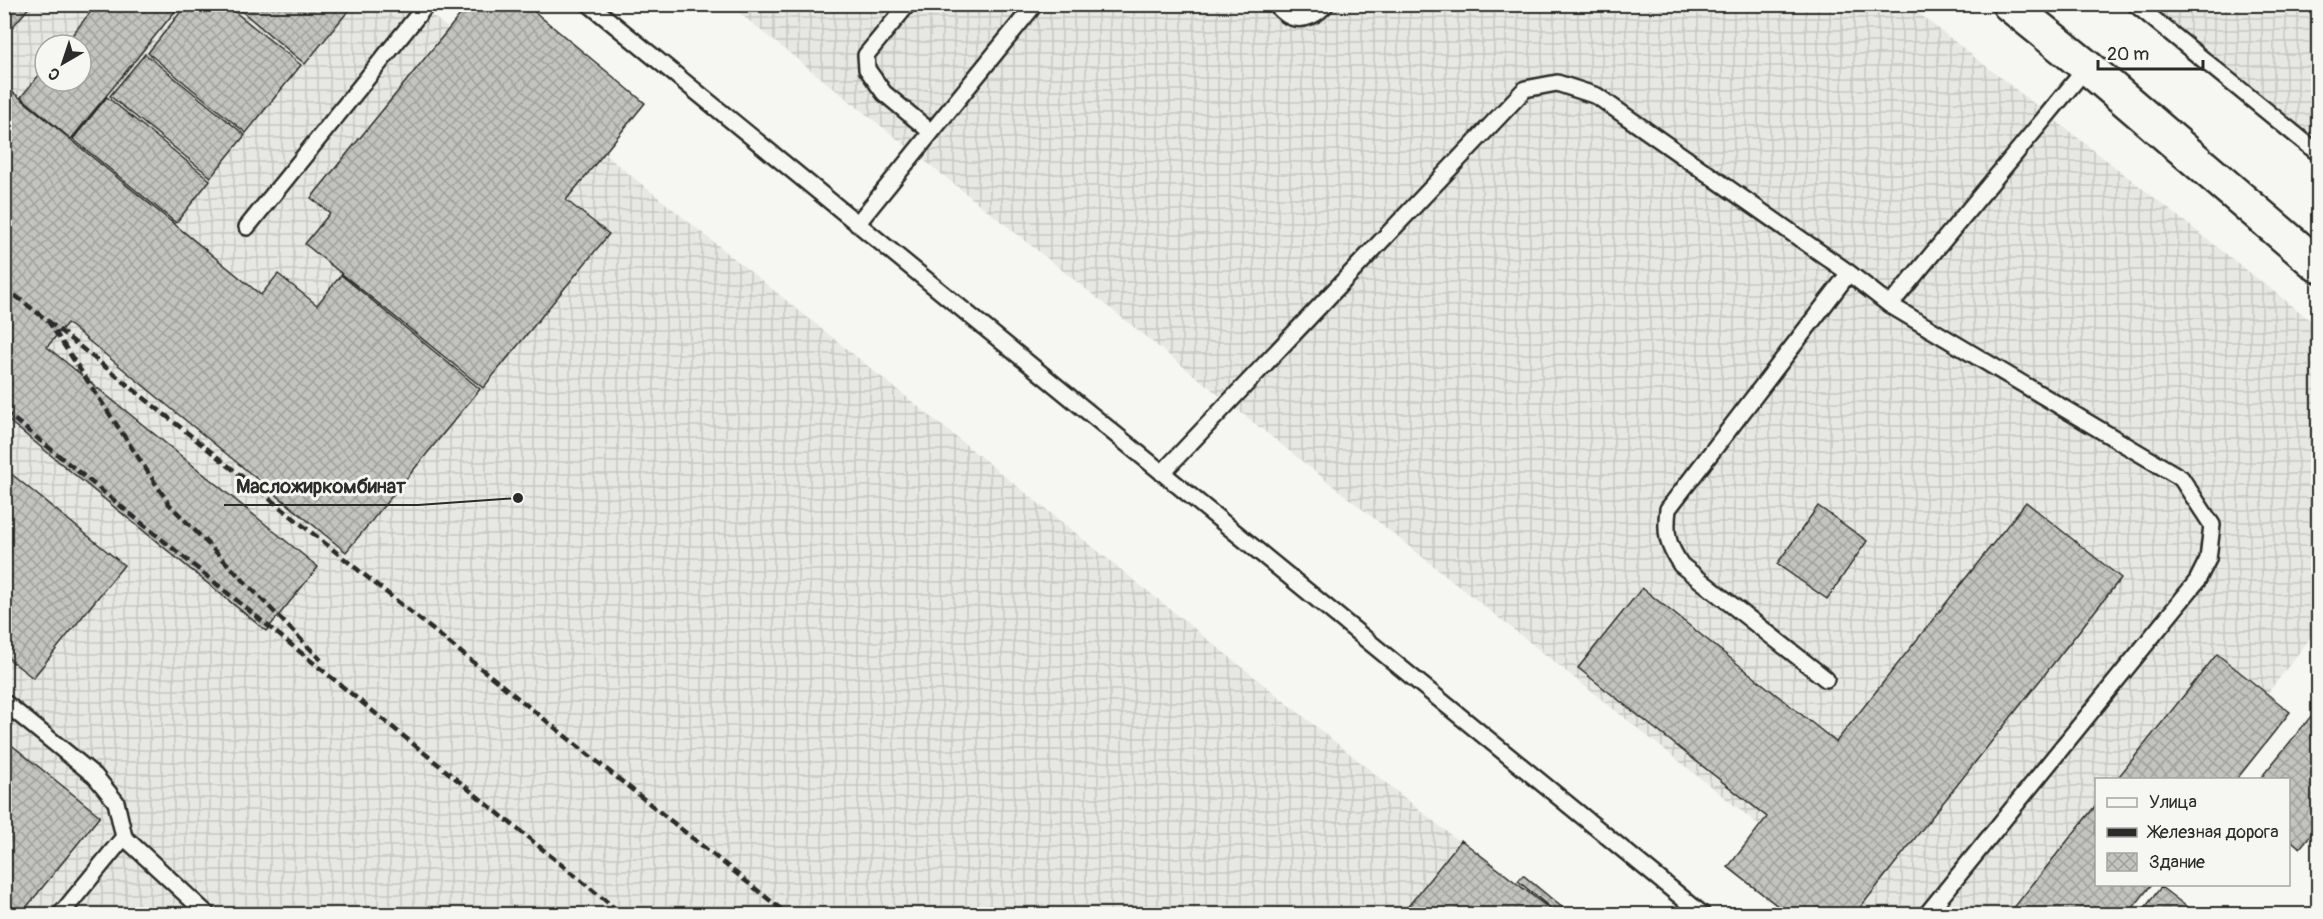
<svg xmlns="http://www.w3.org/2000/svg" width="2323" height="919" viewBox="0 0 2323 919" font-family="Pangolin,sans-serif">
<defs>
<pattern id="industrial-grid" width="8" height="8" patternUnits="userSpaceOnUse" patternTransform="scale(1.5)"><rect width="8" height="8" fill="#e7e7e3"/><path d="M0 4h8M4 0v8" fill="none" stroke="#c6c6c3"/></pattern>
<pattern id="building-cross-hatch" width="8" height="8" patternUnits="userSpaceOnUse" patternTransform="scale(1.5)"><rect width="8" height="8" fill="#c3c3c0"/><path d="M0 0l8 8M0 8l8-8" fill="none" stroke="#9f9f9c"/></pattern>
</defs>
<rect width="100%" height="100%" fill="#f6f6f2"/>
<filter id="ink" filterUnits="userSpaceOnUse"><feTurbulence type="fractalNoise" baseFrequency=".0167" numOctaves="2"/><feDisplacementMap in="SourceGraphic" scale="12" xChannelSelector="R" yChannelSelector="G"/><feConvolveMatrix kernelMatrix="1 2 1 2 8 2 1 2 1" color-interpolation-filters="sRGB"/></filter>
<g filter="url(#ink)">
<path fill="url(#industrial-grid)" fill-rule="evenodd" d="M5 4 419 5 1549 914H5ZM45 45H81V81H45Z
M729 5H1908L2318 326V628L2201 779 2096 780V884L2119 885 2096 914H1871Z
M2120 5H2318V164Z"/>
<path fill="url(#building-cross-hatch)" stroke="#2b2b2b" stroke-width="1.5" d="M4 4H32L4 37Z
M97 4H169L176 10 71 139 21 97 45 68V81H81V45H64Z
M187 4H225L301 65 246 133 148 53Z
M233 4H354L305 64Z
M469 4H525L645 103 566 200 609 234 483 388 305 244 330 213 311 198Z
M145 54 245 135 211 177 110 96Z
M4 85 261 295 278 274 317 305 341 275 480 389 346 552 67 323 47 347 318 567 266 631 4 417Z
M107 97 210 180 176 223 73 139Z
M4 468 124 565 33 678 4 655Z
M2026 502 2121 578 1855 914H1788L1728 867 1767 817 1578 668 1642 588 1836 742Z
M1818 506 1867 541 1827 599 1777 564Z
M2217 654 2290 712 2236 780H2116Z
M2312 715 2318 721V826L2300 848 2288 838V780H2259Z
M4 739 100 816 21 914H4Z
M2096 805V884H2152L2128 914H2009Z
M1461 840 1551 910 1547 914H1402Z
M1523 875 1570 914H1552L1554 911 1518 881Z
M2161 887 2196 914H2140Z"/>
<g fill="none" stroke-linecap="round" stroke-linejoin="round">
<defs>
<path id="service" d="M589 4 1702 914
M908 4 866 55 867 69 884 93 931 132
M1275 4C1279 8 1285 15 1291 17 1304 22 1318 14 1326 4
M2135 4 2318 153
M857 224 1035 4
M247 227 427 4
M1890 305 2087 67
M1162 473 1525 89 1557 83 1597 96 1849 273 1890 305 2181 478 2212 525 2208 559 2197 581 1927 914
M1826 679 1681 565C1667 544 1665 534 1668 509L1849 273
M4 702 95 776 116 802 124 837
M61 914 124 837 207 914"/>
<path id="tertiary" d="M2009 4 2087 67 2318 265"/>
</defs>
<use href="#service" stroke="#2b2b2b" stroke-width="20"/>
<use href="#tertiary" stroke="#2b2b2b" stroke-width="38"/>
<use href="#service" stroke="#f6f6f2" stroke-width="15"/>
<use href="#tertiary" stroke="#f6f6f2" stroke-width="33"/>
<path stroke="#2b2b2b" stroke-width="4.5" stroke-dasharray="9 4.5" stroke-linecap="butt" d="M4 287 48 321 169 504 321 660
M48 321 787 914
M4 411 622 914"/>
</g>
</g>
<path fill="none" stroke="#2b2b2b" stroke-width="2" d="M518 498L418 505H224"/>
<circle fill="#2b2b2b" stroke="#f6f6f2" stroke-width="2" cx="518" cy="498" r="6"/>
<g font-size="20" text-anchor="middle" font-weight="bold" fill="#2b2b2b" stroke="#f6f6f2" stroke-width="6" stroke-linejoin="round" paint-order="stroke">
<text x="321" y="493">Масложиркомбинат</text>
</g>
<rect width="2323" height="919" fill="none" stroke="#f6f6f2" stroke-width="24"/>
<rect x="12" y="12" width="2299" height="895" fill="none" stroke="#2b2b2b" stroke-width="2" filter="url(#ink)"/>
<rect x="2095" y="778" width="195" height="108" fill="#f6f6f2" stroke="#a5a5a2" stroke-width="1.5"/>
<rect x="2107" y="798" width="30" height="9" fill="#f6f6f2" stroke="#a5a5a2" stroke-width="1.5"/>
<text x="2149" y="808" font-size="18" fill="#2b2b2b">Улица</text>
<rect x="2107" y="828" width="30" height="9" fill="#2b2b2b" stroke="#a5a5a2" stroke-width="1.5"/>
<text x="2149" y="838" font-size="18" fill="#2b2b2b">Железная дорога</text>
<rect x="2107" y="853" width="30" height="18" fill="url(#building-cross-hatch)" stroke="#a5a5a2" stroke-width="1.5"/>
<text x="2149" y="868" font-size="18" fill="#2b2b2b">Здание</text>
<g transform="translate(63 63) rotate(219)"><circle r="28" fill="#f6f6f2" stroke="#a5a5a2" stroke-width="1.5"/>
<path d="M0-4.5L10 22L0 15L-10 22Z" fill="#2b2b2b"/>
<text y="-9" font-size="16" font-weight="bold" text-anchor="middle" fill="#2b2b2b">С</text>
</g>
<path d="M2098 60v9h105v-9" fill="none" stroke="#2b2b2b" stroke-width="3"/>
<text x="2107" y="60" font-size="18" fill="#2b2b2b" stroke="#f6f6f2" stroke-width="4.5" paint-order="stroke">20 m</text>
</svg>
